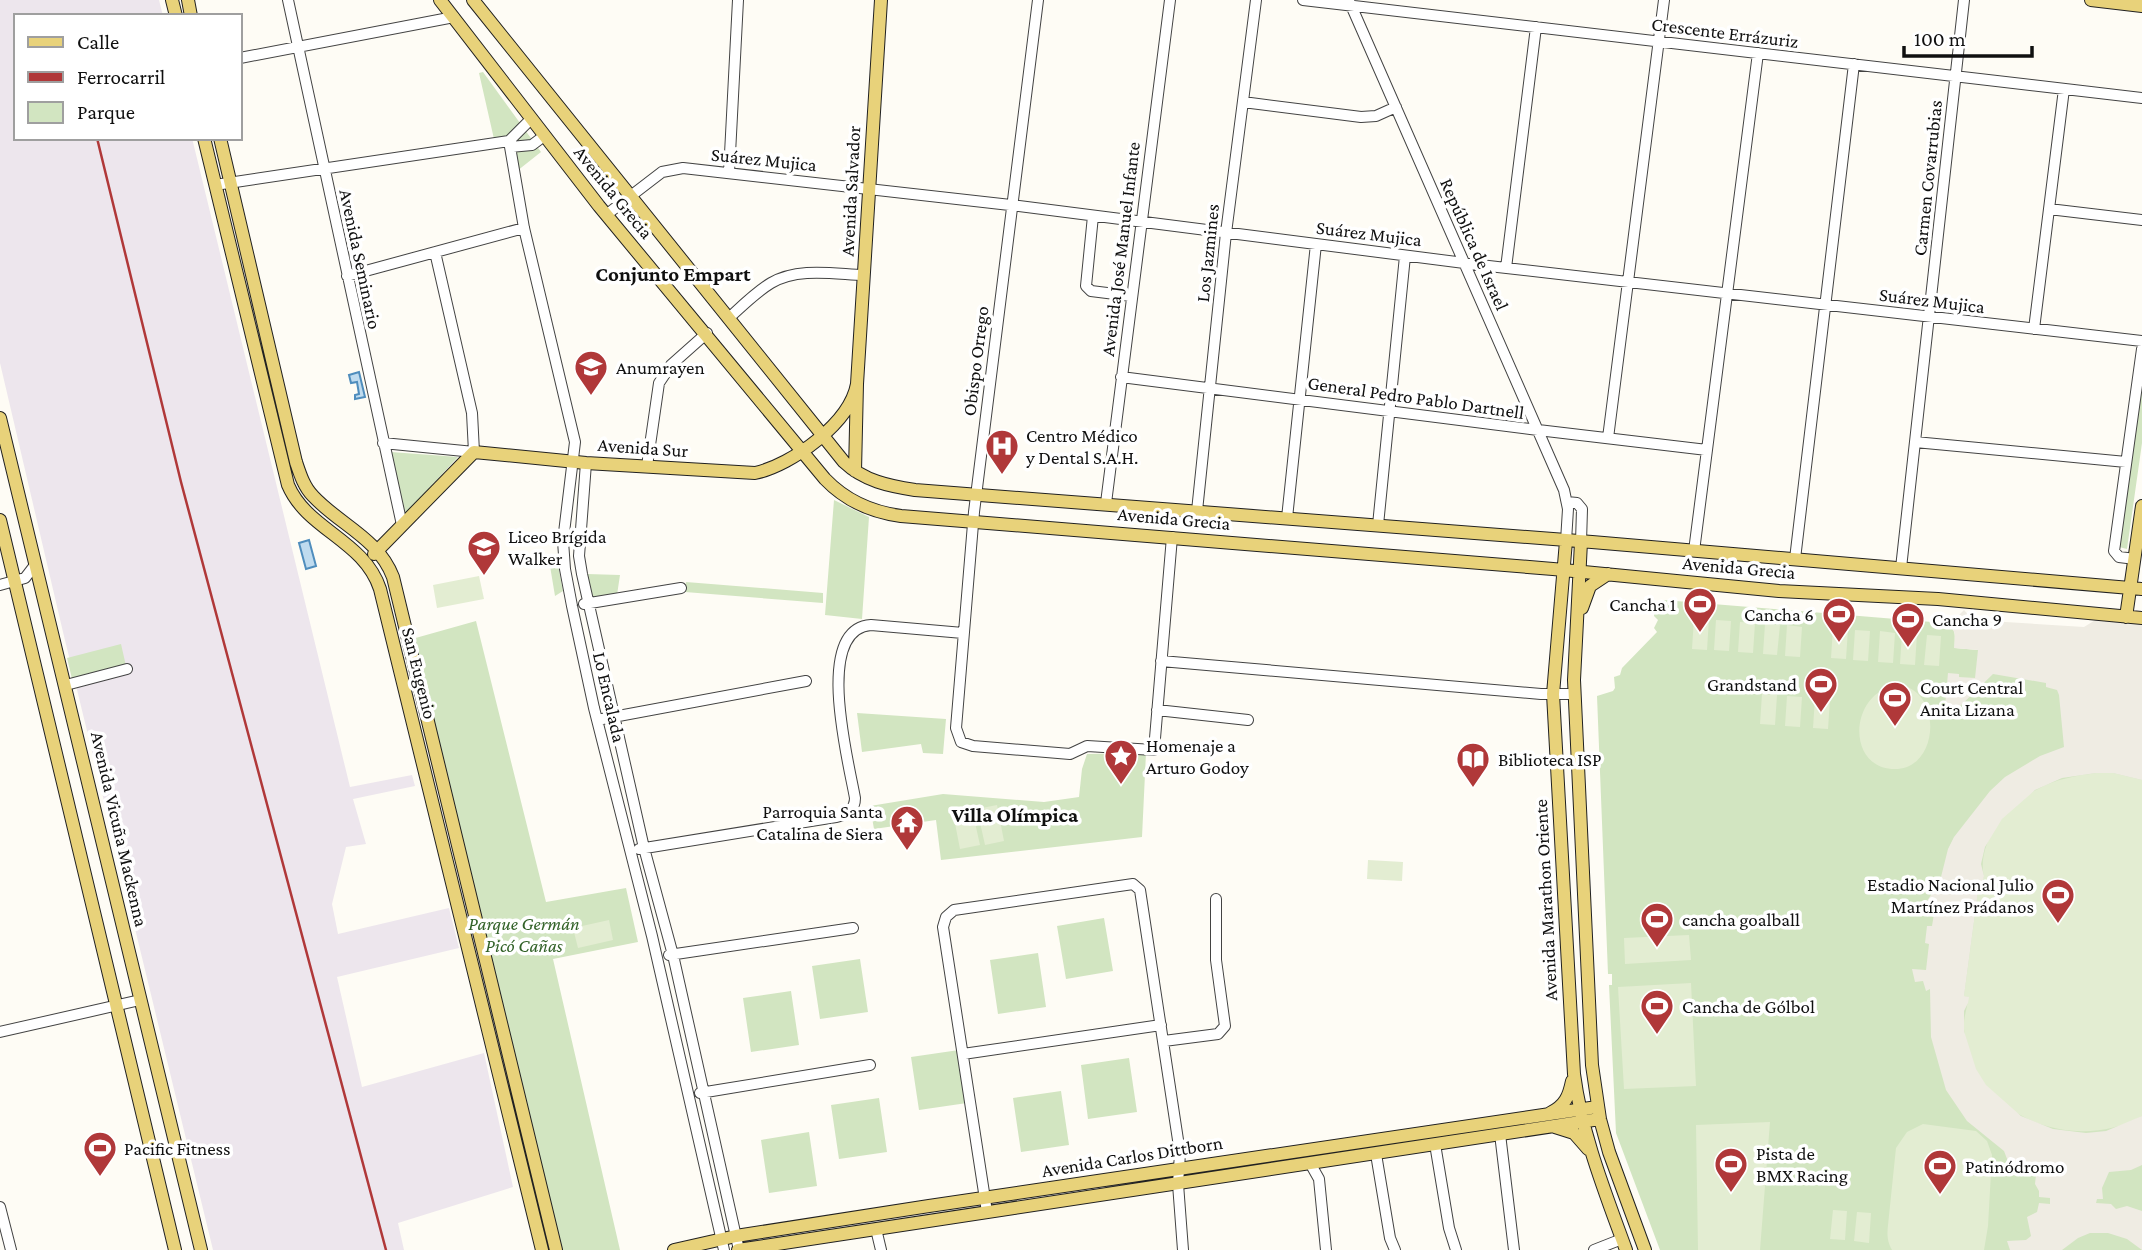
<svg xmlns="http://www.w3.org/2000/svg" width="2142" height="1250" viewBox="0 0 2142 1250" font-family="'Crimson Pro',serif">
<rect width="100%" height="100%" fill="#fefcf5"/>
<path fill="#ede6ed" d="M0 0H159L163 16H16V138H192L350 787 412 775 415 786 353 799 366 844 346 847 332 904 338 934 449 908 459 948 337 977 362 1087 484 1053 513 1187 398 1223 404 1250H213L63 632 0 363Z"/>
<path fill="#d2e5c1" d="M483 72 541 152 517 171 511 136 494 139 479 73Z
M2142 378V443L2127 549 2119 547Z
M391 452 458 457 404 515Z
M834 500 869 517 862 619 825 615Z
M557 559 563 591 555 596 549 560Z
M587 574 620 575 617 595 596 598 592 597Z
M686 582 823 593V603L685 592Z
M1664 600 1944 623C1958 626 1954 637 1955 648L2142 664V1250H1660L1616 1133 1609 985H1612V974H1608L1597 696 1613 691 1615 688 1614 677 1620 675 1622 668 1657 632 1654 628 1658 620 1654 616V607Z
M476 621 546 902 626 888 638 942 553 959 620 1250H559L412 639Z
M121 644 126 666 72 679 67 658Z
M857 713 946 719 943 754 923 753 921 744 862 752Z
M1146 753 1142 837 941 860 936 820 874 829 870 806 943 794 1044 802 1079 797 1082 769 1087 754Z
M1104 918 1113 971 1066 979 1057 926Z
M1038 953 1046 1007 998 1014 990 960Z
M860 959 868 1012 820 1019 812 966Z
M791 991 799 1045 751 1052 743 998Z
M959 1050 967 1103 919 1110 911 1057Z
M1129 1058 1137 1112 1088 1119 1081 1065Z
M1061 1091 1069 1145 1021 1152 1013 1098Z
M879 1098 887 1152 839 1159 831 1105Z
M809 1132 817 1186 769 1193 761 1140Z"/>
<path fill="#e3edd2" d="M479 576 484 599 437 608 433 585Z
M1694 618 1709 619 1707 650 1692 649Z
M1716 620 1731 621 1729 651 1714 650Z
M1740 622 1755 623 1753 653 1738 652Z
M1765 624 1780 625 1777 655 1763 654Z
M1787 625 1802 627 1800 657 1785 656Z
M1833 628 1848 629 1846 659 1831 658Z
M1855 630 1870 631 1868 661 1853 660Z
M1880 631 1895 633 1893 663 1878 662Z
M1902 633 1917 634 1915 665 1900 664Z
M1927 635 1941 636 1939 666 1924 665Z
M1898 685C1943 689 1940 769 1895 769 1845 769 1849 691 1898 685Z
M1762 694 1777 695 1775 725 1760 724Z
M1787 696 1802 697 1800 727 1785 726Z
M1815 698 1830 699 1828 729 1813 728Z
M2096 773H2113L2142 780V1116C2071 1156 1971 1114 1964 1029 1963 1016 1968 1008 1968 997L1964 996 1979 884 1984 877C1976 842 2008 804 2038 789 2056 779 2075 776 2096 773Z
M997 805 1004 841 985 845 977 809Z
M972 809 980 845 960 849 953 813Z
M1368 860 1403 862 1402 881 1367 879Z
M609 920 613 940 578 948 573 928Z
M1689 935 1691 960 1625 964 1624 938Z
M1691 983 1696 1086 1624 1089 1618 987Z
M1770 1122 1760 1250H1698L1696 1125Z
M1923 1124 1976 1131 1987 1141 1992 1155 1988 1226 1984 1250H1892C1887 1241 1887 1235 1888 1225L1896 1148 1907 1132Z
M1833 1210 1847 1211 1845 1240 1830 1239Z
M1857 1212 1871 1213 1869 1243 1854 1241Z"/>
<path fill="#efece3" d="M1964 610 1973 620 2084 627 2097 619 2142 623V780L2113 773H2096L2062 778 2035 790 2002 819 1985 847 1981 864 1984 876 1982 884H1979L1964 996 1969 997 1968 1003 1964 1011V1031L1976 1069 1986 1085 2021 1116 2053 1129 2086 1133 2106 1131 2142 1116V1165L2131 1170 2109 1172 2102 1188 2103 1199H2097L2096 1203 2111 1204 2116 1209 2127 1206 2142 1211V1250L2127 1239 2108 1233H2090L2078 1238 2062 1250H2010L2007 1241 2026 1240 2031 1236 2027 1217 2037 1212 2039 1203 2050 1204V1198L2039 1197V1191L2035 1184 2036 1175 2027 1163 2009 1164 2004 1151 1967 1121 1946 1090 1931 1037 1930 989 1926 991 1923 981 1915 982 1912 969 1926 970 1929 944 1925 943 1927 926H1932L1935 908 1927 901 1940 881 1948 849 1954 837 1990 791 2005 777 2040 756 2064 747 2059 695 2057 690 2046 687V683L1993 674 1955 711H1950V706H1945L1948 673 1959 674V677L1975 678 1978 650 1954 648 1955 634 1950 624Z"/>
<path fill="#bfdbef" stroke="#4f8dbd" stroke-width="2" d="M359 372 365 397 355 399V395L359 394 357 382 351 383 349 375Z
M309 540 316 566 306 569 299 543Z"/>
<g fill="none" stroke-linecap="round" stroke-linejoin="round">
<defs>
<path id="minor" d="M288 0 402 525
M1038 0 974 512 956 728 961 742 973 746 1070 754 1087 746 1154 750 1172 537
M1303 0 2142 98
M1350 3 1564 490 1568 509 1566 541
M240 58 454 17
M1243 102 1361 117 1376 116 1396 107
M531 119 509 141 524 228 575 442 563 541 565 569 572 606 594 708 652 936 724 1250
M510 147 532 145 544 136
M729 173 738 0
M215 185 509 141
M2049 209 2142 220
M606 215 662 172 683 168 1019 206 1480 265 2142 341
M1093 216 1086 286 1091 291 1131 296
M1506 268 1536 27
M347 276 524 228
M729 318C742 306 756 292 771 283 798 267 834 274 864 275
M2034 329 2064 89
M1121 377 1538 430 1707 450
M1608 438 1664 0
M1915 442 2126 462
M383 443 474 452 472 413 435 252
M586 463 579 556 582 574 644 848 673 955 739 1250
M647 466 659 383 671 365 707 333
M1567 502 1577 503 1582 509 1581 542
M1106 503 1170 0
M1197 511 1226 233 1256 0
M1287 518 1316 244
M1378 525 1405 256
M1694 551 1758 53
M1795 559 1854 64
M2135 559 2119 557 2114 551 2142 349
M1901 568 1964 0
M0 585 25 578 35 565
M584 604 681 588
M1161 661 1541 694H1574
M66 685 127 669
M1157 710 1248 720
M597 720 806 681
M639 849 836 817C846 815 855 810 855 798 849 763 813 629 871 625L963 633
M669 955 853 928
M0 1032 140 1000
M1164 1041 1218 1034 1225 1026 1216 960V899
M963 1054 1161 1025
M700 1093 870 1065
M1500 1134 1514 1250
M1435 1144 1449 1228 1456 1250
M1376 1154 1390 1238 1395 1250
M1310 1163 1319 1179 1326 1250
M0 1207 11 1250
M987 1212 943 927 946 917 954 910 1133 884 1140 890 1180 1153 1178 1184 1183 1250
M876 1229 881 1250
M1594 1250 1622 1239"/>
<path id="major" d="M172 0 176 16
M188 0 191 16
M440 0 599 206 825 479C846 501 871 512 901 516L1553 569 1779 591 1938 599 2142 618
M473 0 844 462C864 481 889 486 915 490L1592 542 2142 589
M2091 0 2142 6
M204 138 288 485C307 530 364 540 380 589L542 1250
M220 138 296 462C300 474 304 487 313 496 340 525 378 538 393 577L556 1250
M0 418 201 1250
M855 471 857 384 881 0
M0 520 175 1250
M1566 541 1553 694 1574 1074C1582 1135 1605 1192 1626 1250
M1581 542 1574 680 1592 1065 1600 1119 1609 1152 1645 1250
M374 554 474 452 586 463 755 473C792 465 850 423 857 384
M1582 608 1590 586 1608 574
M2126 617 2142 506
M1550 1113C1565 1106 1569 1096 1572 1081
M1555 1127 1574 1133 1588 1149
M674 1250 736 1236 929 1206 1597 1107
M738 1250 1600 1119"/>
</defs>
<use href="#minor" stroke="#434343" stroke-width="12"/>
<use href="#major" stroke="#212121" stroke-width="14"/>
<use href="#minor" stroke="#fff" stroke-width="10"/>
<use href="#major" stroke="#e8d27a" stroke-width="12"/>
<path stroke="#b03839" stroke-width="2.5" d="M97 138 181 482 386 1250"/>
</g>
<defs>
<symbol id="school-pin" viewBox="-11 -11 22 30"><path d="M0 17L-7.5 6A9.5 9.5 0 1 1 7.5 6Z" fill="#b03839" stroke="#fff"/><path d="M0-5L7-2L0 1L-7-2ZM-4 1L0 2.5L4 1V4Q0 6-4 4Z" fill="#fff"/></symbol>
<symbol id="hospital-pin" viewBox="-11 -11 22 30"><path d="M0 17L-7.5 6A9.5 9.5 0 1 1 7.5 6Z" fill="#b03839" stroke="#fff"/><path d="M-5-5h3v3.5h4V-5h3V5h-3V1.5h-4V5h-3Z" fill="#fff"/></symbol>
<symbol id="stadium-pin" viewBox="-11 -11 22 30"><path d="M0 17L-7.5 6A9.5 9.5 0 1 1 7.5 6Z" fill="#b03839" stroke="#fff"/><path d="M0-5a6.5 5 0 1 0 0 10a6.5 5 0 1 0 0-10ZM-3.5-1.8h7v3.6h-7Z" fill="#fff"/></symbol>
<symbol id="sight-pin" viewBox="-11 -11 22 30"><path d="M0 17L-7.5 6A9.5 9.5 0 1 1 7.5 6Z" fill="#b03839" stroke="#fff"/><path d="M0-6L1.8-2.2L6-1.7L2.9 1.2L3.7 5.4L0 3.3L-3.7 5.4L-2.9 1.2L-6-1.7L-1.8-2.2Z" fill="#fff"/></symbol>
<symbol id="library-pin" viewBox="-11 -11 22 30"><path d="M0 17L-7.5 6A9.5 9.5 0 1 1 7.5 6Z" fill="#b03839" stroke="#fff"/><path d="M-6-4Q-3-5.5-.7-3.5V5Q-3 3-6 4ZM6-4Q3-5.5 .7-3.5V5Q3 3 6 4Z" fill="#fff"/></symbol>
<symbol id="temple-pin" viewBox="-11 -11 22 30"><path d="M0 17L-7.5 6A9.5 9.5 0 1 1 7.5 6Z" fill="#b03839" stroke="#fff"/><path d="M0-6L5-2H3V0L6.5 2.5H4V6H1.5V3h-3V6H-4V2.5H-6.5L-3 0V-2H-5Z" fill="#fff"/></symbol>
</defs>
<g fill-rule="evenodd">
<use href="#school-pin" x="572" y="348" width="38" height="52"/>
<use href="#hospital-pin" x="983" y="427" width="38" height="52"/>
<use href="#school-pin" x="465" y="528" width="38" height="52"/>
<use href="#stadium-pin" x="1681" y="585" width="38" height="52"/>
<use href="#stadium-pin" x="1820" y="595" width="38" height="52"/>
<use href="#stadium-pin" x="1889" y="600" width="38" height="52"/>
<use href="#stadium-pin" x="1802" y="665" width="38" height="52"/>
<use href="#stadium-pin" x="1876" y="679" width="38" height="52"/>
<use href="#sight-pin" x="1102" y="737" width="38" height="52"/>
<use href="#library-pin" x="1454" y="740" width="38" height="52"/>
<use href="#temple-pin" x="888" y="803" width="38" height="52"/>
<use href="#stadium-pin" x="2039" y="876" width="38" height="52"/>
<use href="#stadium-pin" x="1638" y="900" width="38" height="52"/>
<use href="#stadium-pin" x="1638" y="987" width="38" height="52"/>
<use href="#stadium-pin" x="81" y="1129" width="38" height="52"/>
<use href="#stadium-pin" x="1712" y="1145" width="38" height="52"/>
<use href="#stadium-pin" x="1921" y="1147" width="38" height="52"/>
</g>
<g text-anchor="middle" stroke-width="7" stroke-linejoin="round" paint-order="stroke">
<g font-size="19" fill="#101010" stroke="#fff">
<text transform="translate(1725 32) rotate(7)" y="7">Crescente Errázuriz</text>
<text transform="translate(764 159) rotate(6)" y="7">Suárez Mujica</text>
<text transform="translate(1927 178) rotate(-84)" y="7">Carmen Covarrubias</text>
<text transform="translate(850 191) rotate(-87)" y="7">Avenida Salvador</text>
<text transform="translate(614 192) rotate(51)" y="7">Avenida Grecia</text>
<text transform="translate(1369 233) rotate(7)" y="7">Suárez Mujica</text>
<text transform="translate(1475 244) rotate(66)" y="7">República de Israel</text>
<text transform="translate(1120 249) rotate(-83)" y="7">Avenida José Manuel Infante</text>
<text transform="translate(1207 253) rotate(-84)" y="7">Los Jazmines</text>
<text transform="translate(361 259) rotate(78)" y="7">Avenida Seminario</text>
<text transform="translate(1932 300) rotate(7)" y="7">Suárez Mujica</text>
<text transform="translate(975 361) rotate(-83)" y="7">Obispo Orrego</text>
<text transform="translate(1416 397) rotate(8)" y="7">General Pedro Pablo Dartnell</text>
<text transform="translate(643 447) rotate(4)" y="7">Avenida Sur</text>
<text transform="translate(1174 518) rotate(5)" y="7">Avenida Grecia</text>
<text transform="translate(1739 567) rotate(5)" y="7">Avenida Grecia</text>
<text transform="translate(420 673) rotate(76)" y="7">San Eugenio</text>
<text transform="translate(610 697) rotate(77)" y="7">Lo Encalada</text>
<text transform="translate(120 829) rotate(77)" y="7">Avenida Vicuña Mackenna</text>
<text transform="translate(1545 900) rotate(-93)" y="7">Avenida Marathon Oriente</text>
<text transform="translate(1132 1156) rotate(-9)" y="7">Avenida Carlos Dittborn</text>
</g>
<g font-size="19" fill="#101010" stroke="#fff" text-anchor="start">
<text x="616" y="374">Anumrayen</text>
<text x="1026" y="442">Centro Médico<tspan x="1026" dy="22">y Dental S.A.H.</tspan></text>
<text x="508" y="543">Liceo Brígida<tspan x="508" dy="22">Walker</tspan></text>
<text x="1676" y="611" text-anchor="end">Cancha 1</text>
<text x="1814" y="621" text-anchor="end">Cancha 6</text>
<text x="1932" y="626">Cancha 9</text>
<text x="1797" y="691" text-anchor="end">Grandstand</text>
<text x="1920" y="694">Court Central<tspan x="1920" dy="22">Anita Lizana</tspan></text>
<text x="1146" y="752">Homenaje a<tspan x="1146" dy="22">Arturo Godoy</tspan></text>
<text x="1498" y="766">Biblioteca ISP</text>
<text x="883" y="818" text-anchor="end">Parroquia Santa<tspan x="883" dy="22">Catalina de Siera</tspan></text>
<text x="2034" y="891" text-anchor="end">Estadio Nacional Julio<tspan x="2034" dy="22">Martínez Prádanos</tspan></text>
<text x="1682" y="926">cancha goalball</text>
<text x="1682" y="1013">Cancha de Gólbol</text>
<text x="124" y="1155">Pacific Fitness</text>
<text x="1756" y="1160">Pista de<tspan x="1756" dy="22">BMX Racing</tspan></text>
<text x="1965" y="1173">Patinódromo</text>
</g>
<g font-size="19" font-style="italic" fill="#316127" stroke="#fff">
<text x="524" y="930">Parque Germán<tspan x="524" dy="22">Picó Cañas</tspan></text>
</g>
<g font-size="21" font-weight="bold" fill="#101010" stroke="#fff">
<text x="673" y="281">Conjunto Empart</text>
<text x="1015" y="822">Villa Olímpica</text>
</g>
</g>
<rect x="14" y="14" width="228" height="126" fill="#ffffff" stroke="#9f9f9f" stroke-width="2"/>
<rect x="28" y="37" width="35" height="10" fill="#e8d27a" stroke="#9f9f9f" stroke-width="2"/>
<text x="77" y="49" font-size="21" fill="#101010">Calle</text>
<rect x="28" y="72" width="35" height="10" fill="#b03839" stroke="#9f9f9f" stroke-width="2"/>
<text x="77" y="84" font-size="21" fill="#101010">Ferrocarril</text>
<rect x="28" y="102" width="35" height="21" fill="#d2e5c1" stroke="#9f9f9f" stroke-width="2"/>
<text x="77" y="119" font-size="21" fill="#101010">Parque</text>
<path d="M1904 46v10h128v-10" fill="none" stroke="#101010" stroke-width="3.5"/>
<text x="1914" y="46" font-size="21" fill="#101010" stroke="#ffffff" stroke-width="5" paint-order="stroke">100 m</text>
</svg>
